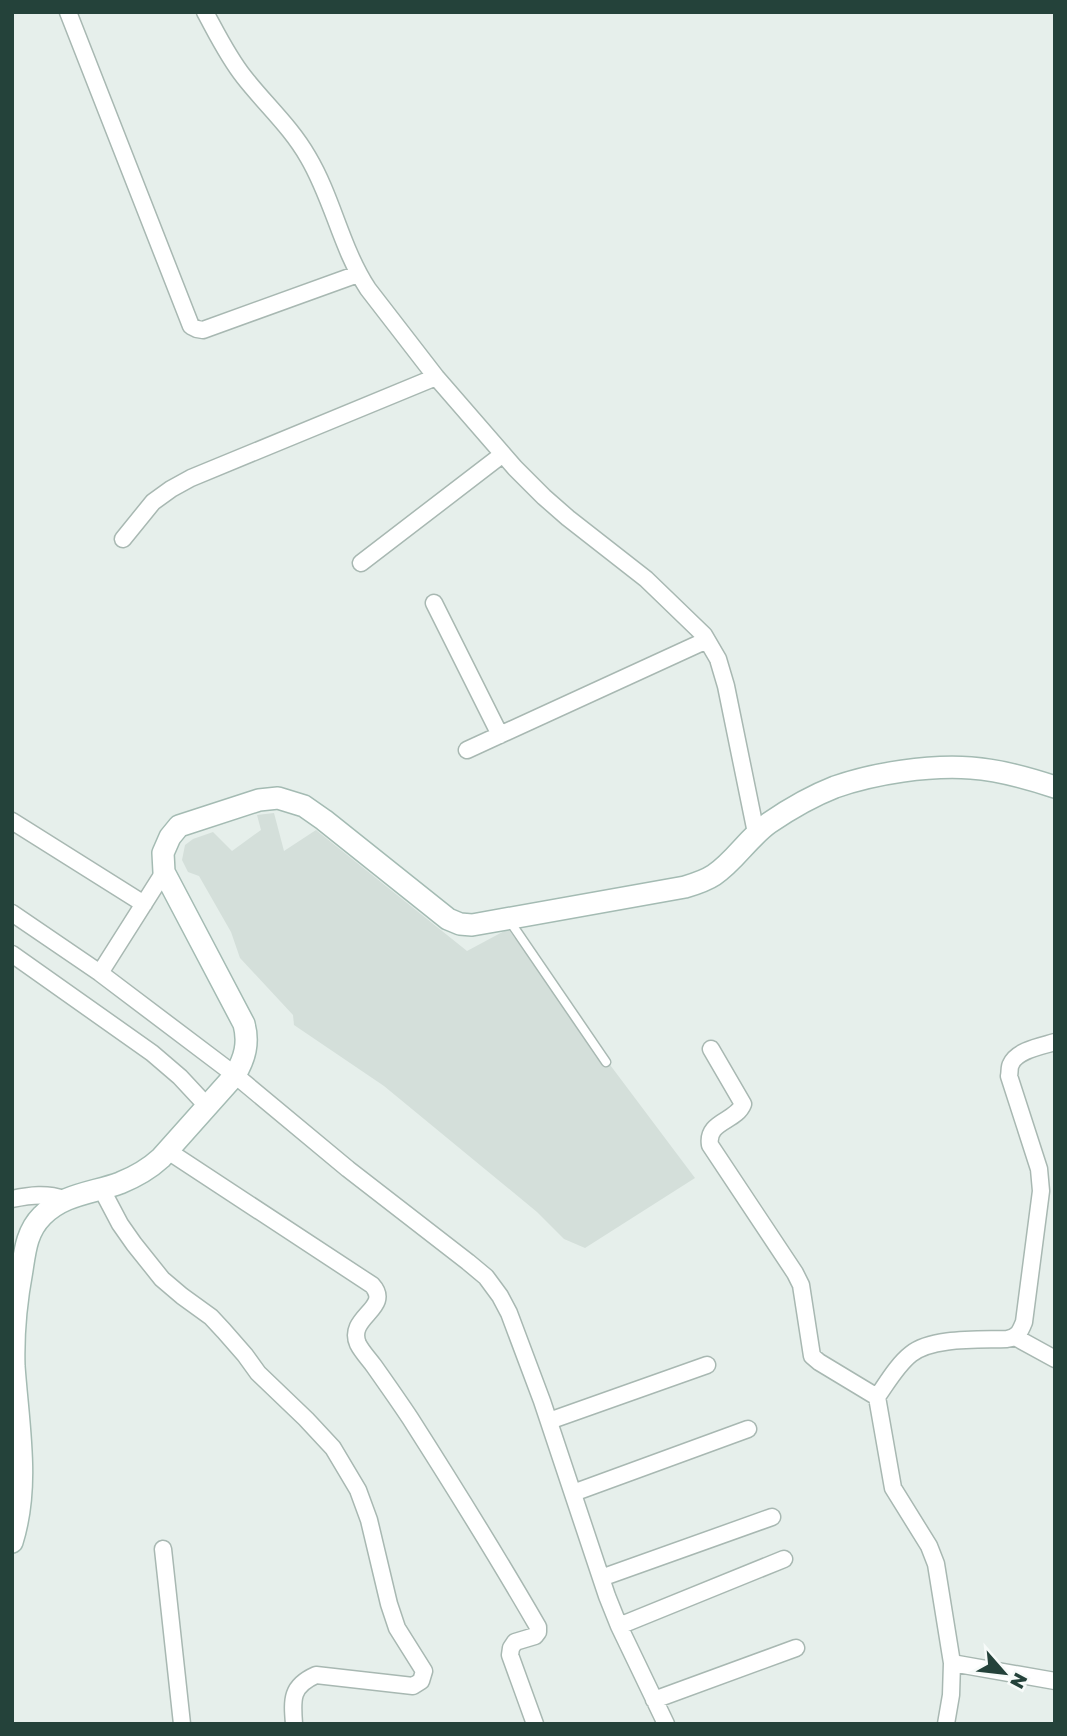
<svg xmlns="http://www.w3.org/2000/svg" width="1067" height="1736" viewBox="0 0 1067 1736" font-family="'Golos Text',sans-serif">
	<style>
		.built { fill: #d4dfda }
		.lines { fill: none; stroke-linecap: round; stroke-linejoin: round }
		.lane-casing { stroke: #a8b8b2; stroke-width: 11 }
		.street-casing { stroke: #a8b8b2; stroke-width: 19 }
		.secondary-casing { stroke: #a4bbb3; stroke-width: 24 }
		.lane { stroke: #fff; stroke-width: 8 }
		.street { stroke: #fff; stroke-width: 16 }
		.secondary { stroke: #fff; stroke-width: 21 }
	</style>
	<rect width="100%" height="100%" fill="#e6efeb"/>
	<path class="built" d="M274,813L284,851L316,830L467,951L508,929L695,1178L585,1248L564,1239L537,1212L384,1086L294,1025L293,1015L240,958L231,932L199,876L188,872L182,860L185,845L193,839L213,832L232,851L261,830L257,815Z"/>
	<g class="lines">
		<g class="lane-casing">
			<path id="lane" d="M509,920L606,1062"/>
		</g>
		<g class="street-casing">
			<path id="street" d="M68,12L191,326L197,329L203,330L358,274
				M205,12C217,34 228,57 244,77C265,104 291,127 308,157C333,199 341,248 368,289L436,377L515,468L544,497L568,518L646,579L704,635L718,659L726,686L756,833
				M123,539L153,502L171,489L191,478L436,377
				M361,563L503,454
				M434,603L500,735
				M467,750L707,640
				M12,821L144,904
				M12,913L100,973L235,1075L348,1169L468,1262L486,1277L500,1296L509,1313L542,1401L607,1596L619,1626L666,1724
				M12,954L152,1053L180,1077L207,1106
				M100,973L164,872
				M711,1049L743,1104C736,1122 706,1121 710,1145L795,1273L801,1285L812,1356L819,1362L877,1397
				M168,1151L372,1285C393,1308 346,1317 358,1344C362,1352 369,1359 374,1366C386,1383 398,1400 410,1418C454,1487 497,1556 538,1627V1632L535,1636L515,1642L511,1648L510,1655L535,1724
				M101,1188L120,1224L134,1244L162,1279L182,1296L211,1317L224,1331L245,1355L258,1373L306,1419L333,1448L358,1490L369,1520L389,1604L397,1628L424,1671L421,1681L413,1686L316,1675C291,1686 292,1699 294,1724
				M12,1199C30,1195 47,1193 64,1199
				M1015,1337L1055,1359
				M549,1421L707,1365
				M573,1493L748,1429
				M163,1549L182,1724
				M601,1578L772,1517
				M619,1626L784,1559
				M952,1663L1055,1681
				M654,1700L796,1648
				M946,1724L951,1695L952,1663L936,1564L929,1546L893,1488L877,1397C887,1383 897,1365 911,1354C932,1337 979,1340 1007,1339C1018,1337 1020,1332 1024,1322L1041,1191L1039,1169L1009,1076C1010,1072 1009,1067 1011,1064C1017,1050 1042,1046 1055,1042"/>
		</g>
		<g class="secondary-casing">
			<path id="secondary" d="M12,1542C30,1485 18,1424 14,1366C13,1333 16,1302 22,1270C25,1250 27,1231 42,1216C63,1194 93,1193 120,1183C135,1177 149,1169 161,1158L235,1075C245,1058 249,1043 244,1024L164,872L163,853L170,837L179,826L259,800L278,798L304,806L324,820L448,919L460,924L472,925L685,887C695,884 705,881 714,875C735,861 748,838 769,823C788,810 812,796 835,787C875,773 929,765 971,768C1000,770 1028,778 1055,787"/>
		</g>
		<use href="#lane" class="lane"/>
		<use href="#street" class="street"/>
		<use href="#secondary" class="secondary"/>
	</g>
	<rect width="1067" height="1736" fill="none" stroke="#24423a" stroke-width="28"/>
	<g transform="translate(1004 1673) rotate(118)" stroke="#f7fbf9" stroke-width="5" paint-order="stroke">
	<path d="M0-5L12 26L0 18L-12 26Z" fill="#24423a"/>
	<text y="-10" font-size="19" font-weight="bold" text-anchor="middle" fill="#24423a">N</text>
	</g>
</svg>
